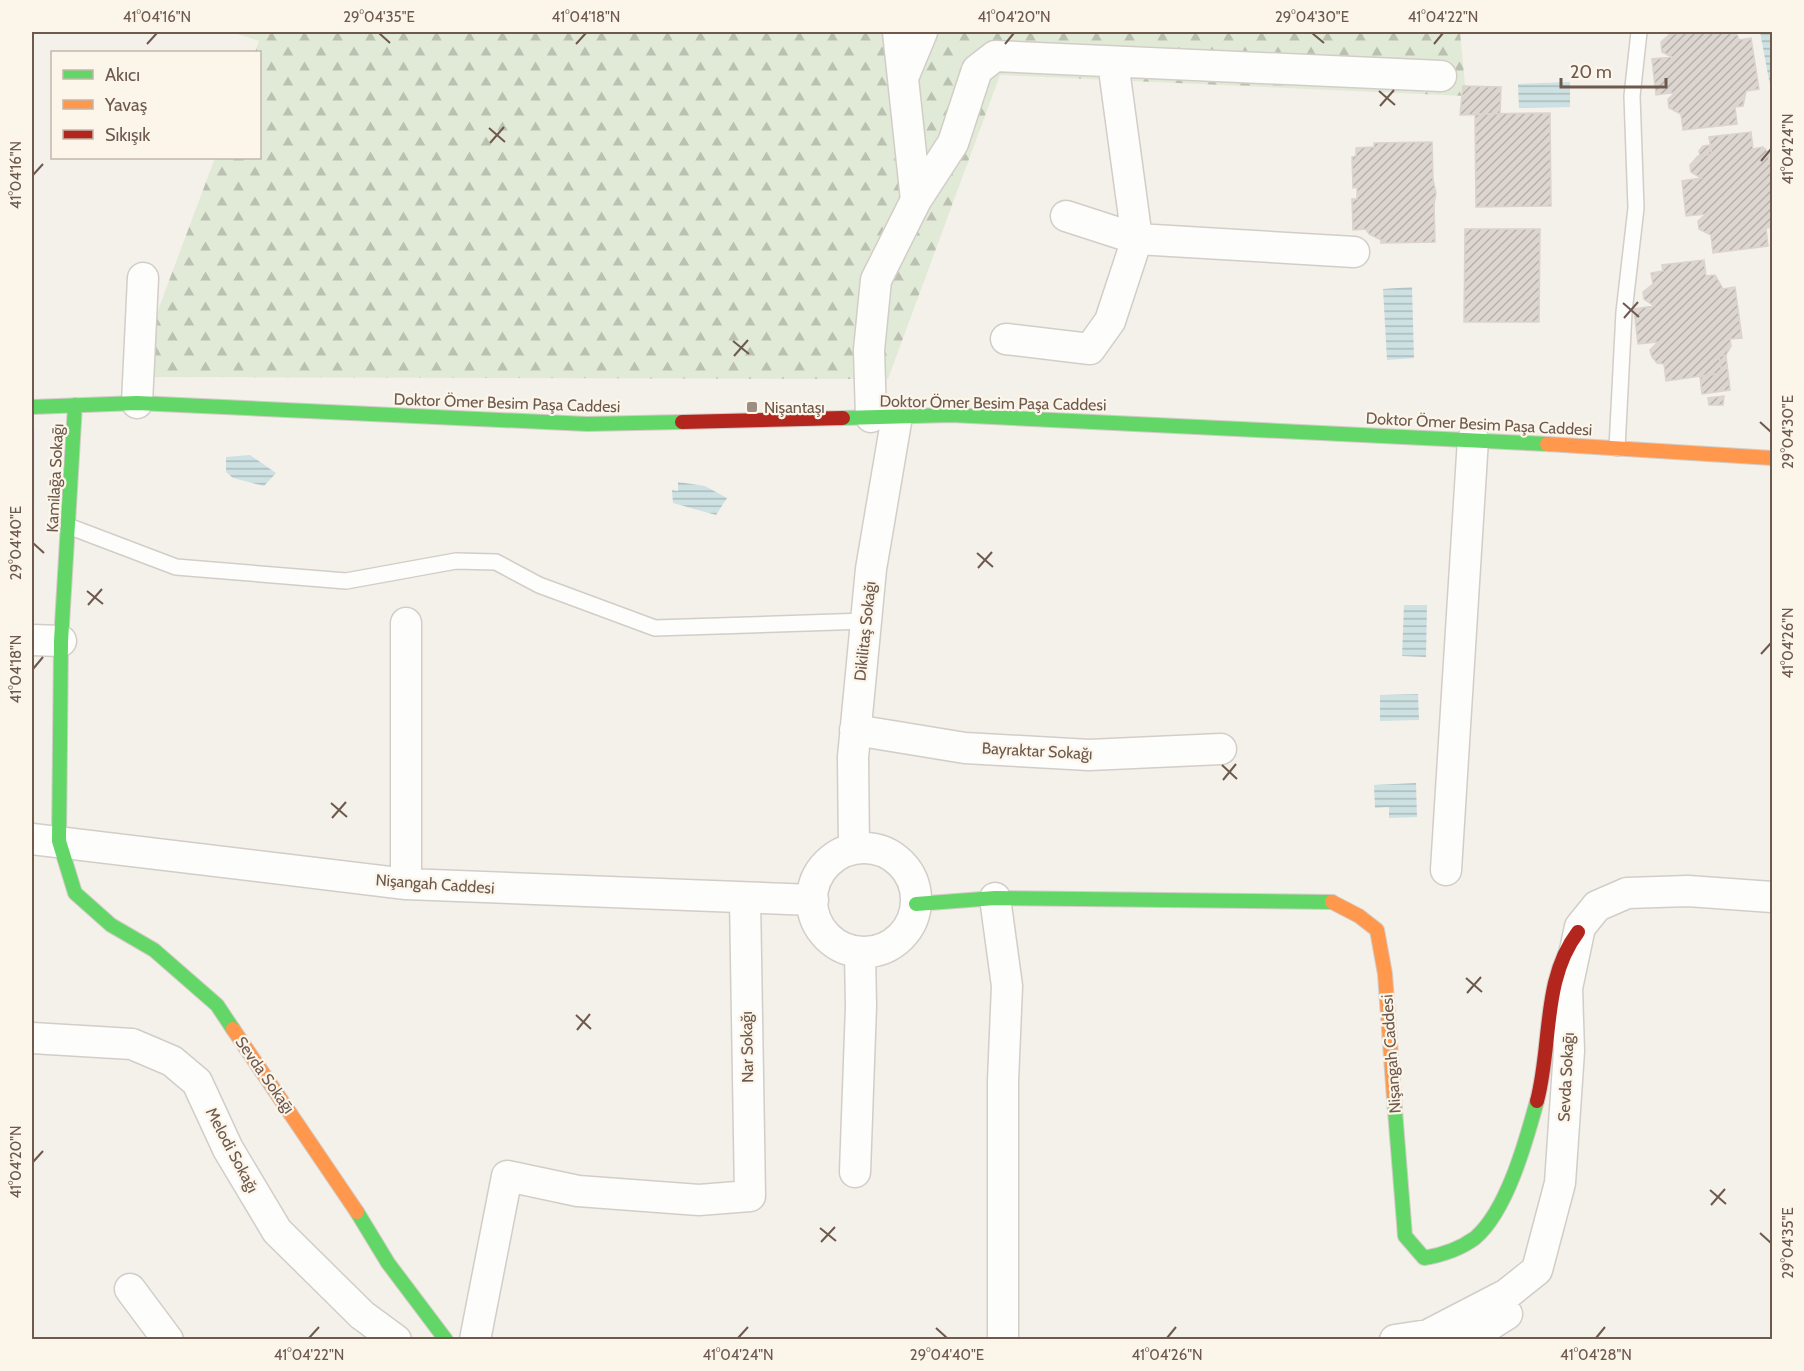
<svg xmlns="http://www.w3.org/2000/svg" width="1804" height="1371" viewBox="0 0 1804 1371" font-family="Cabin,sans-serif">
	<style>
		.education { fill: #f1e8f0 }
		.forest { fill: url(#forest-firs) }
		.water { fill: url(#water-rules) }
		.building { fill: url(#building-hatch); stroke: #dcd3cd; stroke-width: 1.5 }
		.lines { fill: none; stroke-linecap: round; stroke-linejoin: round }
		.lane-casing { stroke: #d3cdc8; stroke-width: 18 }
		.street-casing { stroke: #d3cdc8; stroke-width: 33 }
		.fast-casing { stroke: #d3ccc6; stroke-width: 16 }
		.slow-casing { stroke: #d3ccc6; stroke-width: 16 }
		.jam-casing { stroke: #d3ccc6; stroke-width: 16 }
		.lane { stroke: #fdfdfc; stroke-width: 15 }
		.street { stroke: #fdfdfc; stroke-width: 30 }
		.fast { stroke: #63d668; stroke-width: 14 }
		.slow { stroke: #ff974d; stroke-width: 14 }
		.jam { stroke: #b3261e; stroke-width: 14 }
		.ticks { fill: none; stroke: #6e594d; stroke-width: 2 }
		.poi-dot { fill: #9d8e84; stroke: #fcf5ea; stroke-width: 2 }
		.labels { text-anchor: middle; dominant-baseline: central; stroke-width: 4.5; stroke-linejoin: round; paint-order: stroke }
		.street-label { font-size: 16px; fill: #6e594d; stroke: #fcf5ea }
		.poi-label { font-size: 16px; fill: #6e594d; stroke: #fcf5ea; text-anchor: start }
		.neatline { fill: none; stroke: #6e594d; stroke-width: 2 }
		.ticks-label { font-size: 15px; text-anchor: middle; fill: #6e594d }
	</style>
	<defs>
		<pattern id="forest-firs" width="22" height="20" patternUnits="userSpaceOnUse" patternTransform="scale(1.5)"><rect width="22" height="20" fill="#e1ead6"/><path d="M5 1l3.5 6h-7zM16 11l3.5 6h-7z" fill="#bbc1b0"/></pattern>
		<pattern id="water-rules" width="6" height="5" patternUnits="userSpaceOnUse" patternTransform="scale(1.5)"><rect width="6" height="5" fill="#cde1e3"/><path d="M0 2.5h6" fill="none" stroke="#abb9ba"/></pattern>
		<pattern id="building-hatch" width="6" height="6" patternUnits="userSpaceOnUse" patternTransform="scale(1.5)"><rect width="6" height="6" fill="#ddd6d0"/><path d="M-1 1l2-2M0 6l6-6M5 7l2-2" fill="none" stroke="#b7b1ab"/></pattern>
	</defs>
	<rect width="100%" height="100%" fill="#f4f0ea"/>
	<path class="education" d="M32,429H35L34,611H32Z"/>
	<path class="forest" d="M233,32H1460L1466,96L1000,75L888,379L133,377L215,158H260V52H255L259,41Z"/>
	<path class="water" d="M1760,32H1772V85H1770Z
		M1570,82V107L1519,108L1518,84Z
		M1412,287L1414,358L1387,360L1383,289Z
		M250,455L276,473L264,486L233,478L226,472V457Z
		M678,482L705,486L727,498L716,515L673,503L672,490L678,491Z
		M1404,605H1427L1426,657L1402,656Z
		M1418,694L1419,720L1380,721V695Z
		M1416,783L1417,817L1389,818V807L1375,808L1374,785Z"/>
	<path class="building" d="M1683,32H1736L1739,40L1751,38L1759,89L1746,91L1743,106L1735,107L1737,124L1683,130L1681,114L1669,108L1668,99L1676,92L1656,95L1652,59L1672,57L1662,52L1661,42L1669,35Z
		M1463,86L1501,87L1500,114L1460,115Z
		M1550,113L1551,206L1476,207L1475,114Z
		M1751,132L1753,149L1763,147L1769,153V161L1772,160V227L1766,228L1768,246L1713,253L1711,235L1699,229L1698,221L1706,214L1686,216L1682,181L1701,178L1691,172L1690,165L1698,156L1712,154L1709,137Z
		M1432,142L1433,180L1436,193L1434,204L1435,242L1381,243V240L1369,234L1366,229L1353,230L1352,199H1357V187L1353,188L1352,157L1356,156V148L1374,147V143Z
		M1710,145L1712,154L1700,156L1699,151L1703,146Z
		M1465,229H1540L1539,322H1464Z
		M1704,260L1706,276L1715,275L1723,289L1735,287L1742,338L1730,339L1731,346L1726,355L1719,356L1722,373L1666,381L1664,364L1657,363L1652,357L1650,350L1658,342L1638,344L1634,309L1654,306L1644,299L1643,292L1653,284L1651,273L1663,271L1662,265Z
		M1726,355L1730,390L1702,394L1700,377L1722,373L1719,356Z
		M1724,396L1723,405H1709L1708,398Z"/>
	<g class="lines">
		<g class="lane-casing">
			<path id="lane" d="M1617,448L1624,312L1636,208L1632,96L1639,32
				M68,526L176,567L346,581L456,561L496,562L539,585L655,628L866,621"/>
		</g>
		<g class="street-casing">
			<path id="street" d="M905,73L922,32
				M916,200L953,143L977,70L995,56L1441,76
				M1066,216L1137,239L1354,252
				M1006,339L1090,349L1110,321L1137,239L1113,62
				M137,403L143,278
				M871,417L869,350L876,280L916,200L898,32
				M32,640L61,641
				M855,730L965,748L1089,755L1221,749
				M32,839L406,884L813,900
				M812 900a52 52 0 1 1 104 0a52 52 0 1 1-104 0Z
				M854,848L853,757L871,569L897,416
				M1446,870L1473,439
				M406,884V623
				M995,898L1007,986L1003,1081V1340
				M32,1038L132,1044L172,1061L197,1082L228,1149L277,1231L362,1315L396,1340
				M855,1172L861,1006L860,953
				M130,1289L168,1340
				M475,1340L507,1176L578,1191L699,1200L750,1196L745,898
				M1395,1340L1428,1335L1507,1294L1537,1270L1560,1183L1569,1051L1567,988L1580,927L1597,906L1627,893L1688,891L1772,897
				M1466,1340L1507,1314"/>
		</g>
		<g class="fast-casing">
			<path id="fast" d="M75,405L61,641L59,841L75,893L111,925L154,950L217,1005L233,1029
				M32,407L137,403L587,424L682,422
				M843,418L951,415L1547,444
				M916,904L995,898L1332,902
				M1394,1098L1405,1236L1424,1258C1442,1255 1460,1249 1475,1238C1507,1211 1526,1141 1537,1101
				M357,1212L388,1263L446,1340"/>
		</g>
		<g class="slow-casing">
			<path id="slow" d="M1547,444L1772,458
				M1332,902L1359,916L1377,930L1385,974L1394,1098
				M233,1029L357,1212"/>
		</g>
		<g class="jam-casing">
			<path id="jam" d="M682,422L843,418
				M1537,1101C1552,1045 1542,979 1578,932"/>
		</g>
		<use href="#lane" class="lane"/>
		<use href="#street" class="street"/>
		<use href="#fast" class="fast"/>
		<use href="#slow" class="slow"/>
		<use href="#jam" class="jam"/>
	</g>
	<path class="ticks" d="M379,33L390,43M1312,33L1324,43M147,44L157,33M576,44L586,33M1005,44L1014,33M1434,44L1443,33M1379,91L1395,105M1380,106L1394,90M489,128L505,142M490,143L504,127M1761,161L1771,149M33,175L43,164M1623,303L1639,317M1624,318L1638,302M733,341L749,354M734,356L748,340M1760,422L1771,432M33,543L44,553M977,553L993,567M978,568L992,552M87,591L103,604M88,605L102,589M1761,654L1771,643M33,669L43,657M1222,765L1237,779M1223,780L1236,764M331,803L347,817M332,818L346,802M1466,978L1482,992M1467,993L1481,977M576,1015L591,1029M577,1030L590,1014M33,1162L43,1151M1710,1190L1726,1204M1711,1205L1725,1189M820,1228L836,1241M1760,1233L1771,1243M821,1242L835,1227M936,1328L947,1338M309,1338L319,1327M738,1338L748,1327M1167,1338L1176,1327M1596,1338L1605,1327"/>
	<rect class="poi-dot" x="746" y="401" width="12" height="12" rx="3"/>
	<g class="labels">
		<g class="street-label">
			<text transform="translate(507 403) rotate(2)">Doktor Ömer Besim Paşa Caddesi</text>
			<text transform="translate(993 403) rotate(1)">Doktor Ömer Besim Paşa Caddesi</text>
			<text transform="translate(1479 424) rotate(3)">Doktor Ömer Besim Paşa Caddesi</text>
			<text transform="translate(55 478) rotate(-87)">Kamilaḡa Sokaḡı</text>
			<text transform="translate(865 631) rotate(-84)">Dikilitaş Sokağı</text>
			<text transform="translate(1037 751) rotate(3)">Bayraktar Sokağı</text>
			<text transform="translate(435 884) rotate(4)">Nişangah Caddesi</text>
			<text transform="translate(747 1047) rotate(-91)">Nar Sokağı</text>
			<text transform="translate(1391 1054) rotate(-94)">Nişangah Caddesi</text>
			<text transform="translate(265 1075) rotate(55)">Sevda Sokaḡı</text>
			<text transform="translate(1566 1077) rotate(-87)">Sevda Sokaḡı</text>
			<text transform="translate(232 1150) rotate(62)">Melodi Sokağı</text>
		</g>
		<g class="poi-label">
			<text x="764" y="407">Nişantaşı</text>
		</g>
	</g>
	<rect width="1804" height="1371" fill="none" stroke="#fcf5ea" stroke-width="66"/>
	<rect x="51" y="51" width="210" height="108" fill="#fcf5ea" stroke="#c3b7ab" stroke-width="1.5"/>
	<rect x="63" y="70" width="30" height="9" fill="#63d668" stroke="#c3b7ab" stroke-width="1.5"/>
	<text x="105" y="81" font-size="18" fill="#6e594d">Akıcı</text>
	<rect x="63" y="100" width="30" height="9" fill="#ff974d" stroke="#c3b7ab" stroke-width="1.5"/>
	<text x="105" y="111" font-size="18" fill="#6e594d">Yavaş</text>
	<rect x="63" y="130" width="30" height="9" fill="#b3261e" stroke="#c3b7ab" stroke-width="1.5"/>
	<text x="105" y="141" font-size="18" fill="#6e594d">Sıkışık</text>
	<path d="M1561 78v9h105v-9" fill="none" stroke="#6e594d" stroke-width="3"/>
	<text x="1570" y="78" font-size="18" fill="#6e594d" stroke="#fcf5ea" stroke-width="4.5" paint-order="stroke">20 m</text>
	<rect x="33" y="33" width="1738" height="1305" class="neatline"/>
	<g class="ticks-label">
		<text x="157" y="22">41°04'16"N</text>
		<text x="379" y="22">29°04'35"E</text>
		<text x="586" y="22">41°04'18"N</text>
		<text x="1014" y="22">41°04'20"N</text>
		<text x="1312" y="22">29°04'30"E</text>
		<text x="1443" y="22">41°04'22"N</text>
		<text transform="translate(1788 149) rotate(-90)" y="5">41°04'24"N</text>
		<text transform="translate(16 175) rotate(-90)" y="5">41°04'16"N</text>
		<text transform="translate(1788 432) rotate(-90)" y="5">29°04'30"E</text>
		<text transform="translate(16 543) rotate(-90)" y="5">29°04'40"E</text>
		<text transform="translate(1788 643) rotate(-90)" y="5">41°04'26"N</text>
		<text transform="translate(16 669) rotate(-90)" y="5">41°04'18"N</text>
		<text transform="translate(16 1162) rotate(-90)" y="5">41°04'20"N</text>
		<text transform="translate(1788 1243) rotate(-90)" y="5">29°04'35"E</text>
		<text x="309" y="1360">41°04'22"N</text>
		<text x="738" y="1360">41°04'24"N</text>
		<text x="947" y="1360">29°04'40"E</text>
		<text x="1167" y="1360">41°04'26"N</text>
		<text x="1596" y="1360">41°04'28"N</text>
	</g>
</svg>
